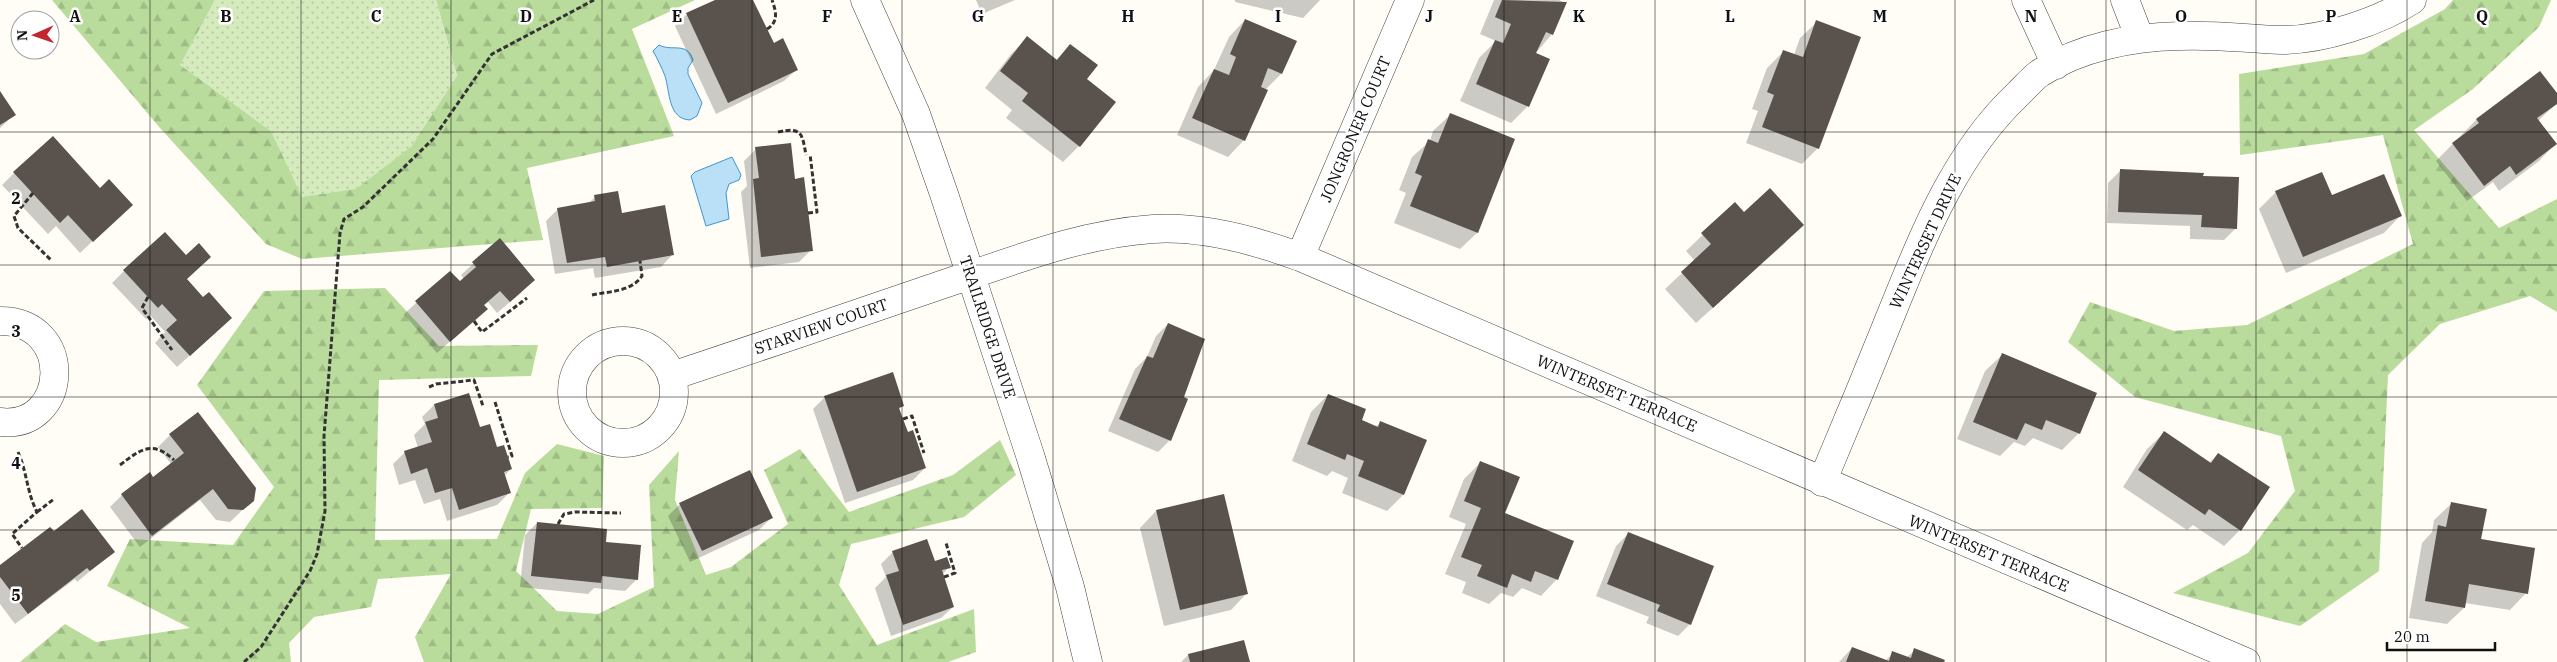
<svg xmlns="http://www.w3.org/2000/svg" width="2557" height="662" viewBox="0 0 2557 662" font-family="'IBM Plex Serif',serif">
	<style>
		.forest { fill: url(#forest-firs) }
		.park { fill: url(#park-dots) }
		.water { fill: #b9e0f7; stroke: #3f96cf }
		.shadow { fill: #0003 }
		.building { fill: #5a524d }
		.lines { fill: none; stroke-linecap: round; stroke-linejoin: round }
		.minor-casing { stroke: #444; stroke-width: 29 }
		.path { stroke: #333; stroke-width: 3; stroke-dasharray: 5 2.5; stroke-linecap: butt }
		.minor { stroke: #fff; stroke-width: 28 }
		.grid { fill: none; stroke: #111; stroke-width: 1; stroke-opacity: 0.55 }
		.labels { text-anchor: middle; dominant-baseline: central; stroke-width: 5; stroke-linejoin: round; paint-order: stroke }
		.street-label { font-size: 16px; fill: #111; stroke: #fff }
		.grid-label { font-size: 16px; text-anchor: middle; font-weight: bold; fill: #111; stroke: #fff; stroke-width: 5; stroke-linejoin: round; paint-order: stroke }
	</style>
	<defs>
		<pattern id="forest-firs" width="22" height="20" patternUnits="userSpaceOnUse" patternTransform="scale(1.25)"><rect width="22" height="20" fill="#b9dc9c"/><path d="M5 1l3.5 6h-7zM16 11l3.5 6h-7z" fill="#9ebc85"/></pattern>
		<pattern id="park-dots" width="8" height="8" patternUnits="userSpaceOnUse" patternTransform="scale(1.25)"><rect width="8" height="8" fill="#d5ebbd"/><path d="M2 2h.1M6 6h.1" fill="none" stroke="#b6c8a1" stroke-width="1.8" stroke-linecap="round"/></pattern>
	</defs>
	<rect width="100%" height="100%" fill="#fffdf5"/>
	<path class="forest" d="M52,0H215L181,65L271,131L303,197L457,76L436,0H695L632,29L674,136L527,168L543,240L302,259L266,244L160,128Z
		M2453,0H2551L2539,27L2473,89L2414,130L2499,228L2557,199V312L2530,296L2440,324L2388,375L2379,571L2300,626L2173,593L2248,553L2295,491L2281,436L2135,397L2068,342L2090,302L2174,331L2247,325L2413,244L2383,135L2240,155L2239,74L2364,54L2445,9Z
		M385,288L439,346L538,345L531,376L379,380L375,540L497,539L525,473L557,444L604,456L602,508L531,509L516,571L557,611L598,614L654,587L649,485L679,451L675,500L706,575L731,567L788,524L764,470L800,449L849,512L953,475L1000,440L1016,475L964,517L851,544L839,585L877,645L974,609L976,652L948,662H424L415,637L451,574L378,579L371,607L314,617L289,643L291,662H20L65,624L96,642L190,628L107,586L130,539L233,545L274,487L197,385L264,291Z"/>
	<path class="park" d="M215,0H436L457,76L412,146L356,189L302,197L271,131L180,65Z"/>
	<path class="water" d="M659,45C672,52 687,41 693,60L688,68V74L702,103L697,116L690,120C668,119 670,92 665,76C662,68 657,58 653,51Z
		M732,157L741,175L739,180L729,184L726,193L729,219L706,226L691,176L695,172Z"/>
	<path class="shadow" d="M718,0H752L773,44L796,70L784,81L716,114L675,26L686,15Z
		M976,0H1015L982,14Z
		M1235,0H1320L1303,18L1235,2Z
		M1494,0H1559L1565,3L1552,34L1535,54L1528,106L1511,123L1460,101L1479,58L1496,41L1480,34Z
		M1245,20L1281,74L1265,90L1244,140L1228,157L1177,135L1198,87L1214,70L1229,37Z
		M1817,22L1818,148L1802,164L1746,143L1758,111L1752,109L1767,68L1784,51L1794,55L1800,38Z
		M1027,38L1056,60L1070,46L1086,80L1079,146L1063,162L1006,118L1012,110L985,88L1011,54Z
		M2540,72L2557,95V103L2538,121L2555,144L2539,161L2499,191L2493,182L2467,201L2436,161L2476,120Z
		M0,93L14,115L0,128Z
		M1450,115L1513,140L1477,233L1460,249L1394,223L1406,193L1399,190L1412,157L1430,141L1433,131Z
		M756,149L794,180L811,250L799,262L750,268L741,192L747,186L744,161Z
		M2120,171L2202,177L2236,228L2224,240L2190,239V226L2107,223L2108,183Z
		M14,173L100,189L119,216L80,253L56,226L48,234L2,185Z
		M2276,192L2331,197L2400,216L2384,233L2286,273L2259,209Z
		M595,197L621,214L672,255L661,267L595,278L593,268L555,274L546,221L558,209L589,203Z
		M1735,204L1743,214L1786,242L1696,323L1665,289L1695,261L1686,251Z
		M499,240L522,292L497,313L488,302L483,306L486,309L437,353L404,314L450,272L460,283L464,279L461,275Z
		M124,271L186,279L218,330L177,367L155,343L165,332L150,315L146,319L112,283Z
		M1168,324L1183,398L1170,440L1158,452L1108,431L1135,369L1147,357L1156,336Z
		M2002,355L2079,433L2062,450L2033,438L2025,446L2014,442L2000,456L1957,439L1985,371Z
		M468,394L480,428L511,469L504,476L509,493L497,505L447,521L440,499L424,504L415,480L399,485L393,464L405,452L418,448L414,435L425,424L422,417L434,405Z
		M1328,395L1360,421L1376,427L1380,423L1425,441L1403,495L1387,511L1342,493L1348,478L1332,471L1327,476L1292,461L1311,412Z
		M825,397L903,405L899,409L907,434L925,468L913,480L845,503L813,409Z
		M2164,433L2209,463L2218,454L2240,530L2224,546L2193,525L2187,530L2123,487L2147,449Z
		M170,435L253,500L230,522L216,520L200,500L140,547L110,507L122,495L152,479L171,464L158,447Z
		M1481,462L1503,514L1557,579L1541,596L1522,588L1513,597L1501,593L1489,604L1462,593L1466,582L1445,574L1466,524L1449,517L1464,479Z
		M680,504L771,518L759,530L690,562L668,516Z
		M2451,504L2526,593L2510,610L2465,603L2464,608L2447,624L2409,618L2422,543L2432,532L2434,520Z
		M1156,511L1247,593L1231,610L1164,626L1140,528Z
		M537,523L605,543L637,579L625,591L594,588L588,594L520,587L525,535Z
		M53,533L113,552L77,582L75,579L15,624L0,604V567Z
		M1628,534L1690,624L1678,636L1646,623L1649,617L1596,596L1616,546Z
		M893,552L949,567L942,575L953,607L941,618L891,636L875,588L886,577L881,564Z
		M1852,648L1885,661L1893,653L1906,658L1915,650L1943,662H1839Z
		M1188,655L1248,662H1181Z"/>
	<path class="building" d="M715,0H753L774,43L783,38L798,70L728,103L686,13Z
		M1502,0L1567,2L1553,35L1546,32L1536,53L1550,59L1529,107L1476,84L1495,40L1503,43L1511,24L1495,17Z
		M1245,19L1297,41L1282,74L1268,68L1261,87L1268,90L1245,141L1192,118L1214,69L1229,75L1236,57L1230,54Z
		M1816,20L1861,37L1819,149L1762,127L1774,95L1767,92L1783,50L1803,57Z
		M1027,36L1057,60L1070,44L1098,65L1087,79L1116,102L1080,147L1022,101L1028,93L1000,71Z
		M2540,71L2557,93V104L2537,118L2557,144L2516,175L2510,166L2484,186L2452,143L2479,123L2476,119Z
		M0,91L16,115L0,125Z
		M1450,113L1515,139L1478,233L1410,206L1422,176L1415,173L1428,139L1438,143Z
		M53,136L100,188L109,179L133,205L93,242L68,215L60,223L13,172Z
		M791,143L795,179L804,177L813,251L761,257L753,179L759,178L755,147Z
		M2120,169L2204,173L2203,176L2239,177L2237,229L2201,227L2202,215L2118,212Z
		M2322,172L2332,195L2384,174L2402,216L2303,257L2275,191Z
		M1770,188L1804,225L1713,308L1681,272L1711,244L1701,233L1735,202L1744,212Z
		M618,191L622,213L665,205L674,255L607,267L605,257L567,263L557,208L595,201L594,195Z
		M165,232L186,255L199,243L211,257L187,279L203,297L209,292L232,318L190,356L166,330L177,320L162,304L158,308L123,270Z
		M500,238L535,280L510,302L500,291L484,305L488,309L450,342L415,301L450,271L460,281L476,267L472,262Z
		M1168,323L1205,339L1184,397L1188,399L1171,441L1119,419L1147,356L1153,358Z
		M2002,353L2097,393L2080,434L2046,420L2042,430L2025,423L2017,440L1973,422Z
		M893,372L904,406L899,408L903,419L908,432L913,430L926,468L857,492L824,396Z
		M469,393L480,427L490,424L497,447L504,445L512,469L504,472L511,493L459,510L452,488L435,493L427,468L411,474L404,451L432,442L425,422L438,418L434,404Z
		M1328,394L1366,409L1362,420L1378,427L1380,421L1427,440L1404,495L1358,476L1364,461L1347,454L1345,460L1307,444Z
		M198,412L256,488L254,501L243,510L228,509L213,489L152,536L121,494L150,472L153,477L184,453L169,434Z
		M2164,431L2211,463L2218,453L2270,487L2241,531L2209,509L2205,515L2138,470Z
		M1480,461L1520,477L1505,513L1574,541L1558,580L1535,571L1531,582L1512,574L1507,588L1477,576L1482,565L1461,557L1481,508L1464,501Z
		M750,470L773,518L702,551L679,503Z
		M1224,494L1248,594L1180,610L1156,510Z
		M2451,502L2487,509L2481,539L2535,548L2528,594L2469,584L2465,608L2425,601L2438,525L2446,527Z
		M82,509L115,552L90,571L87,568L28,614L0,577V565L50,527L54,531Z
		M537,522L607,529L606,542L641,545L638,580L602,576L601,583L531,576Z
		M1628,532L1714,566L1691,625L1657,611L1660,605L1607,584Z
		M927,539L935,561L947,557L951,568L942,570L954,607L903,625L886,575L899,571L892,551Z
		M1244,640L1250,662H1190L1188,654Z
		M1852,647L1889,661L1892,651L1911,658L1914,648L1945,660L1944,662H1846Z"/>
	<g class="lines">
		<g class="minor-casing">
			<path id="minor" d="M865,0L916,114L944,194L1030,455L1070,587L1088,662
				M2026,0L2056,65
				M2125,0L2140,39
				M1300,257L1410,0
				M0,321C76,321 69,430 0,422
				M572 392a51 51 0 1 1 102 0a51 51 0 1 1-102 0Z
				M672,376C762,346 851,316 941,285C1011,262 1078,234 1153,229C1203,226 1254,240 1300,257L2246,662
				M1822,482C1844,430 1865,379 1886,327C1920,244 1952,156 2018,94C2025,87 2032,79 2040,73C2080,47 2132,37 2179,36C2213,34 2248,39 2282,40C2322,40 2379,22 2412,0"/>
		</g>
		<path class="path" d="M767,29C779,22 776,11 772,0
			M778,132C802,127 802,133 806,155
			M33,193L14,216L18,228L51,260
			M808,213L817,212L810,154
			M592,295C610,291 631,292 642,276L640,261
			M148,297L142,308L172,350
			M474,321L482,332L527,298
			M429,387L436,384L474,380L483,406
			M495,402L512,456L508,457
			M903,419L912,416L924,453
			M18,452C27,472 27,493 37,512L12,534L22,548
			M120,465C141,449 152,440 174,460
			M37,512L54,499
			M558,524L564,514L575,512L621,513
			M944,577L955,573L946,543
			M244,662L261,647L310,571L317,554L325,511L324,436L340,233L344,219L363,207L433,139L492,54L594,0"/>
		<use href="#minor" class="minor"/>
	</g>
	<path class="grid" d="M150,0V662M301,0V662M451,0V662M602,0V662M752,0V662M902,0V662M1053,0V662M1203,0V662M1354,0V662M1504,0V662M1655,0V662M1805,0V662M1955,0V662M2106,0V662M2256,0V662M2407,0V662M0,132H2557M0,265H2557M0,397H2557M0,530H2557"/>
	<g class="labels">
		<g class="street-label">
			<text transform="translate(1355 129) rotate(-67)">JONGRONER COURT</text>
			<text transform="translate(1925 241) rotate(-65)">WINTERSET DRIVE</text>
			<text transform="translate(821 326) rotate(-19)">STARVIEW COURT</text>
			<text transform="translate(988 327) rotate(72)">TRAILRIDGE DRIVE</text>
			<text transform="translate(1617 393) rotate(23)">WINTERSET TERRACE</text>
			<text transform="translate(1989 553) rotate(23)">WINTERSET TERRACE</text>
		</g>
	</g>
	<g class="grid-label">
		<text x="75" y="22">A</text>
		<text x="226" y="22">B</text>
		<text x="376" y="22">C</text>
		<text x="526" y="22">D</text>
		<text x="677" y="22">E</text>
		<text x="827" y="22">F</text>
		<text x="978" y="22">G</text>
		<text x="1128" y="22">H</text>
		<text x="1278" y="22">I</text>
		<text x="1429" y="22">J</text>
		<text x="1579" y="22">K</text>
		<text x="1730" y="22">L</text>
		<text x="1880" y="22">M</text>
		<text x="2031" y="22">N</text>
		<text x="2181" y="22">O</text>
		<text x="2331" y="22">P</text>
		<text x="2482" y="22">Q</text>
		<text x="16" y="204">2</text>
		<text x="16" y="337">3</text>
		<text x="16" y="469">4</text>
		<text x="16" y="601">5</text>
	</g>
	<g transform="translate(35 35) rotate(268)"><circle r="24" fill="#ffffff" stroke="#a0a0a0"/>
	<path d="M0-4L9 19L0 12L-9 19Z" fill="#c4262e"/>
	<text y="-8" font-size="14" font-weight="bold" text-anchor="middle" fill="#111111">N</text>
	</g>
	<path d="M2387 642v8h108v-8" fill="none" stroke="#111111" stroke-width="2.5"/>
	<text x="2394" y="642" font-size="15" fill="#111111" stroke="#ffffff" stroke-width="4" paint-order="stroke">20 m</text>
</svg>
